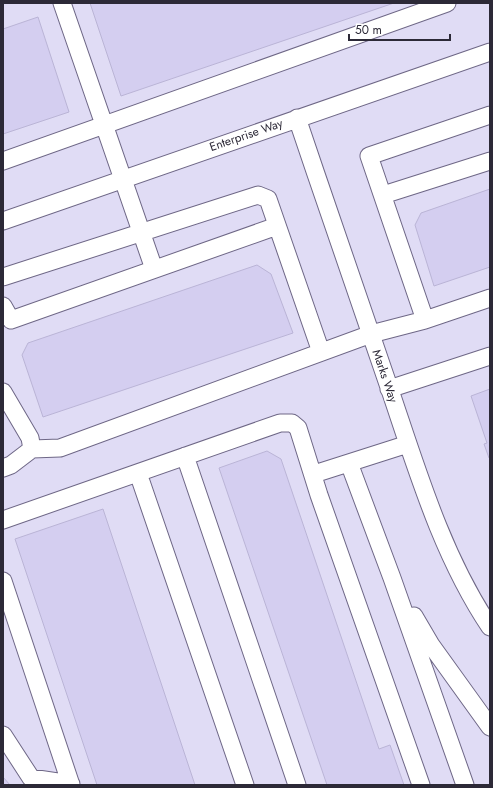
<svg xmlns="http://www.w3.org/2000/svg" width="493" height="788" viewBox="0 0 493 788" font-family="Jost,sans-serif">
	<style>
		.built { fill: #e0dcf5 }
		.building { fill: #d4cef0; stroke: #bab4d6 }
		.lines { fill: none; stroke-linecap: round; stroke-linejoin: round }
		.minor-casing { stroke: #6e6786; stroke-width: 19 }
		.minor { stroke: #fff; stroke-width: 17 }
		.labels { text-anchor: middle; dominant-baseline: central; stroke-width: 3.5; stroke-linejoin: round; paint-order: stroke }
		.street-label { font-size: 12px; fill: #2c2937; stroke: #fff }
	</style>
	<rect width="100%" height="100%" fill="#eeeaff"/>
	<path class="built" d="M3,3H490V785H3Z"/>
	<path class="building" d="M90,3H394L121,96Z
		M38,17L69,112L3,134V29Z
		M490,189V267L434,286L415,225L421,213Z
		M257,265L271,274L293,333L43,417L22,355L28,343Z
		M490,389V458H489L484,444L487,443L471,396Z
		M267,451L281,459L379,749L390,745L404,785H327L219,468Z
		M103,509L195,785H97L15,539Z
		M3,777L10,785H3Z"/>
	<g class="lines">
		<g class="minor-casing">
			<path id="minor" d="M62,3L154,269
				M297,118C328,210 360,302 391,393C418,473 443,557 490,627
				M3,161L447,3
				M383,195L490,161
				M3,221L490,52
				M3,277L258,195L268,199L321,352
				M3,306L11,320L277,226
				M425,320L369,156L490,115
				M389,389L490,356
				M3,392L30,438L32,449
				M185,456L297,785
				M349,463L392,578L465,785
				M3,468L11,465L32,449L60,448L371,334L425,320L490,298
				M138,473L245,785
				M314,474L408,444
				M3,520L280,423H292L298,428L319,495L421,785
				M3,581L71,785
				M414,616L431,645L490,727
				M3,735L31,778L71,784"/>
		</g>
		<use href="#minor" class="minor"/>
	</g>
	<g class="labels">
		<g class="street-label">
			<text transform="translate(246 135) rotate(-19)">Enterprise Way</text>
			<text transform="translate(385 376) rotate(71)">Marks Way</text>
		</g>
	</g>
	<rect width="493" height="788" fill="none" stroke="#2c2937" stroke-width="8"/>
	<path d="M349 34v6h101v-6" fill="none" stroke="#2c2937" stroke-width="2"/>
	<text x="355" y="34" font-size="12" fill="#2c2937" stroke="#ffffff" stroke-width="3" paint-order="stroke">50 m</text>
</svg>
